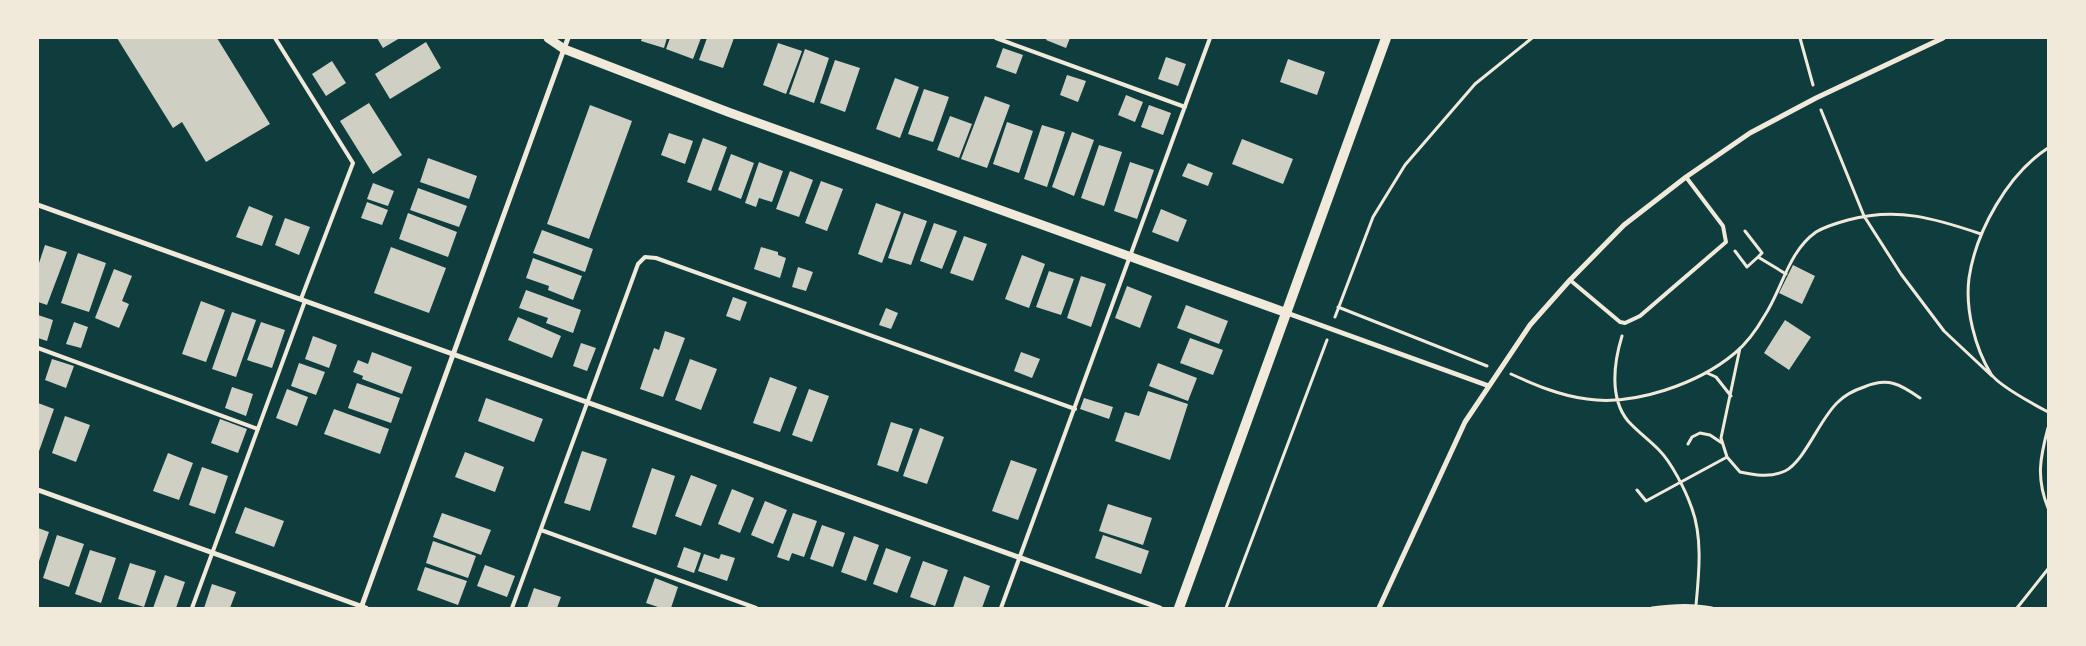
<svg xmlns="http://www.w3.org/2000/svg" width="2086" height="646" viewBox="0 0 2086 646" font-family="Spectral,serif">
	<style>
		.building { fill: #cfcfc3 }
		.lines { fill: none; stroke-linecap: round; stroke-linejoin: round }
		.path { stroke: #f1e9da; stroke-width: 3 }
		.service { stroke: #f1e9da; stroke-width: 4 }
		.minor { stroke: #f1e9da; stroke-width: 5 }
		.tertiary { stroke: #f1e9da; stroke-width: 9 }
		.secondary { stroke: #f1e9da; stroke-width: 10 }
	</style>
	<rect width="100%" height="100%" fill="#0f3d3e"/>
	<path class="building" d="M117,38H217L270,124L206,162L182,122L173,128Z
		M377,38H400L383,48Z
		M642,38H667L664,48L641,41Z
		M670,38H701L693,59L666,49Z
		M707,38H734L723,68L699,60Z
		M1047,38H1070L1066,48L1046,40Z
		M426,42L441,68L390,99L375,74Z
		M778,43L802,51L786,94L763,85Z
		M1003,48L1023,55L1016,74L996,67Z
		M805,49L829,58L814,103L789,94Z
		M1166,57L1186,64L1178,86L1158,79Z
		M1288,59L1325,72L1317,95L1280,82Z
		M835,60L860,68L845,112L820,103Z
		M332,61L346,83L326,96L312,74Z
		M1067,75L1086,81L1078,102L1060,95Z
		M895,78L919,87L900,138L876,129Z
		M924,89L949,97L933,142L908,134Z
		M1126,95L1143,102L1135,122L1118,115Z
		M985,96L1010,105L987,168L961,159Z
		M369,103L402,155L373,174L340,121Z
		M590,105L632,121L589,239L547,224Z
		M1149,105L1171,113L1163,135L1141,127Z
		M950,116L972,124L959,158L937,150Z
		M1007,122L1033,131L1019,173L993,164Z
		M1042,125L1065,132L1047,187L1024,179Z
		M1072,132L1094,140L1074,196L1052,187Z
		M669,133L693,141L685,164L661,155Z
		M703,138L727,147L711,191L687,182Z
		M1242,139L1293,159L1283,184L1232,164Z
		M1099,145L1122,152L1104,206L1081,198Z
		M731,154L754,163L741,199L718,190Z
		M428,158L477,176L469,199L420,182Z
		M759,162L783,171L772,202L759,198L756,207L745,203Z
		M1130,162L1154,170L1137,219L1114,211Z
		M1188,163L1213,173L1208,186L1182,176Z
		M790,171L813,180L799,217L776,209Z
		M821,181L843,189L827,231L805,223Z
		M373,183L394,191L388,206L367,199Z
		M418,188L467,206L459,227L410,210Z
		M367,202L388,210L382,225L361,218Z
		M876,203L901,212L882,263L858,254Z
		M249,206L273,216L262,246L236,237Z
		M1161,209L1187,220L1178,242L1152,232Z
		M408,213L457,232L448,257L399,239Z
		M904,213L927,221L911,265L888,258Z
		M285,218L310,227L299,255L275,245Z
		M934,223L957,231L942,269L920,261Z
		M542,230L593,249L585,272L533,253Z
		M964,236L987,244L973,281L950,273Z
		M45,245L67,252L47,305L38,302V266Z
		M391,247L446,268L429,313L374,293Z
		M761,247L778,252V255L786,258L780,278L754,269Z
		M78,253L106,263L89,312L61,303Z
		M1022,255L1045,264L1029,308L1005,299Z
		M533,258L582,276L573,300L548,290L549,286L526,278Z
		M1793,265L1815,276L1802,304L1779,293Z
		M798,267L813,272L806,291L792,287Z
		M114,269L132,276L122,301L129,304L119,328L95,318Z
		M1049,271L1074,279L1061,315L1036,307Z
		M1081,276L1106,284L1091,327L1067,318Z
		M1127,286L1152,296L1140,328L1115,318Z
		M526,290L581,310L573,333L546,323L548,318L519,308Z
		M733,297L747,302L740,321L726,316Z
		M201,301L225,310L206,362L182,354Z
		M1186,305L1228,321L1219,344L1177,328Z
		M886,308L898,313L891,329L879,325Z
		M232,312L256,320L236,377L212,369Z
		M38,315L53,320L47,341L38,338Z
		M518,317L561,336L552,358L508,340Z
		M1785,320L1811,337L1789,370L1764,353Z
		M74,322L88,327L81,348L66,344Z
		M261,322L285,330L272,368L247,360Z
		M665,331L685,338L663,397L640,389L654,348L659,350Z
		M313,336L337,345L329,368L305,359Z
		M1190,338L1223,350L1213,375L1180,363Z
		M581,343L596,348L587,371L573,366Z
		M372,352L412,367L402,394L362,379L363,376L353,372L358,360L368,364Z
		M1021,352L1040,359L1032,378L1014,371Z
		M52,359L74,366L66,388L45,380Z
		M690,359L717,369L701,410L675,400Z
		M299,363L325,372L316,395L291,386Z
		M1158,363L1197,378L1188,401L1149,386Z
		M770,377L797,387L780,432L753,423Z
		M357,383L400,398L391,423L348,408Z
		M232,387L253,394L246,416L225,408Z
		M287,389L308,397L297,426L276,418Z
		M809,389L829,396L812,442L792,435Z
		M1148,391L1188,404L1170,460L1115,441L1125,412L1139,416Z
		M486,398L543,419L534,442L478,421Z
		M1084,398L1113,407L1109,419L1080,409Z
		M38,403L54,409L38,454Z
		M334,409L389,429L380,454L324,434Z
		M65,416L90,425L76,462L52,453Z
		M220,419L247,429L238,453L211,443Z
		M891,422L913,429L898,472L877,465Z
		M920,428L944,437L927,484L903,476Z
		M582,451L607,459L590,511L564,503Z
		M465,452L504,467L495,492L455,477Z
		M168,453L193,463L179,500L153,491Z
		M1011,460L1037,469L1018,520L992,511Z
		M202,467L228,476L215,514L189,505Z
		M652,468L675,476L656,535L632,527Z
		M691,475L717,485L701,526L675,516Z
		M732,489L754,498L740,533L718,524Z
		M765,501L787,510L773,544L751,535Z
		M1108,504L1152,518L1143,545L1099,531Z
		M245,507L284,521L274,547L235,533Z
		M442,513L491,530L481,555L433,537Z
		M793,513L817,521L804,557L792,553L789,561L777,557Z
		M822,525L845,533L833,567L810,559Z
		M38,528L49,532L38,564Z
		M57,535L84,544L69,587L43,578Z
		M1103,535L1149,551L1141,574L1095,558Z
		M854,536L879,545L866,581L841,572Z
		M433,541L476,556L468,578L426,563Z
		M684,547L701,553L694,573L677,567Z
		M886,548L911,557L897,593L873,584Z
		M90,550L116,558L101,603L75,594Z
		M704,554L719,559L721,554L735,558L727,581L698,571Z
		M923,561L948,570L935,606L910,597Z
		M130,563L156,571L144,607L118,599Z
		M485,565L515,576L507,597L477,586Z
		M425,567L467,581L458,605L417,590Z
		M165,575L185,582L176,608H153Z
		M964,576L990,586L982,608H953Z
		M655,578L678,587L671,608H661L646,603Z
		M212,584L236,592L230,608H204Z
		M534,588L561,597L557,608H527Z"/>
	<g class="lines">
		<path class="path" d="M1800,38L1813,85
			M1821,110L1864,216L1901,274L1944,331L1992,376
			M2048,148C2008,174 1976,231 1969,278C1965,309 1975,348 1991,374C1999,386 2035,405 2048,412
			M1745,231L1762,253L1758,257
			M1735,251L1747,267L1758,257L1786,274
			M1338,307L1487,366
			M1335,317L1373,217L1405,165L1475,84L1532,38
			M1622,336C1614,362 1609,398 1628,421C1637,431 1649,440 1659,450C1671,462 1685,489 1691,506C1703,536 1699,574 1696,605
			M1740,348L1721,438L1727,457L1740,472C1754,475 1770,478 1785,471C1805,461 1820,418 1838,402C1845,395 1855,390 1864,387C1888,377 1900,384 1920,398
			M1707,373L1716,377L1731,396
			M1511,374C1535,385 1561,396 1587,399C1634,406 1698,384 1735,353C1747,343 1757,329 1765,315C1783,287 1788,252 1816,232C1826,226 1837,223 1848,220C1897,207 1934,218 1981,234
			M2048,428C2040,458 2036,478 2048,508
			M1688,444L1692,437L1700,433L1710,435L1722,443
			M1637,490L1646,501L1727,457
			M1226,608L1327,340
			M1652,608C1673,605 1692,604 1712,608
			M2017,608L2048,569"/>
		<path class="service" d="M275,38L353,163L301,299
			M996,38L1185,107
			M1570,280L1620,322L1625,323L1640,316L1726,242L1723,226L1686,177
			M38,348L258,429
			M541,530L756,608
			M192,608L305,301
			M512,608L638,264L645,257L656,258L1075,409
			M1001,608L1210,38"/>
		<path class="minor" d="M38,205L1160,608
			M1287,313L1489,386
			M38,490L366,608
			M361,608L568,38
			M1379,608L1465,422L1530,325L1570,280L1624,225L1686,177L1750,133L1816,98L1943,38"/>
		<path class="tertiary" d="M548,38L564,49L728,112L1287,313"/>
		<path class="secondary" d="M1179,608L1386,38"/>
	</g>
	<rect width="2086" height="646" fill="none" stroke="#f1e9da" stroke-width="78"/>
</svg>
